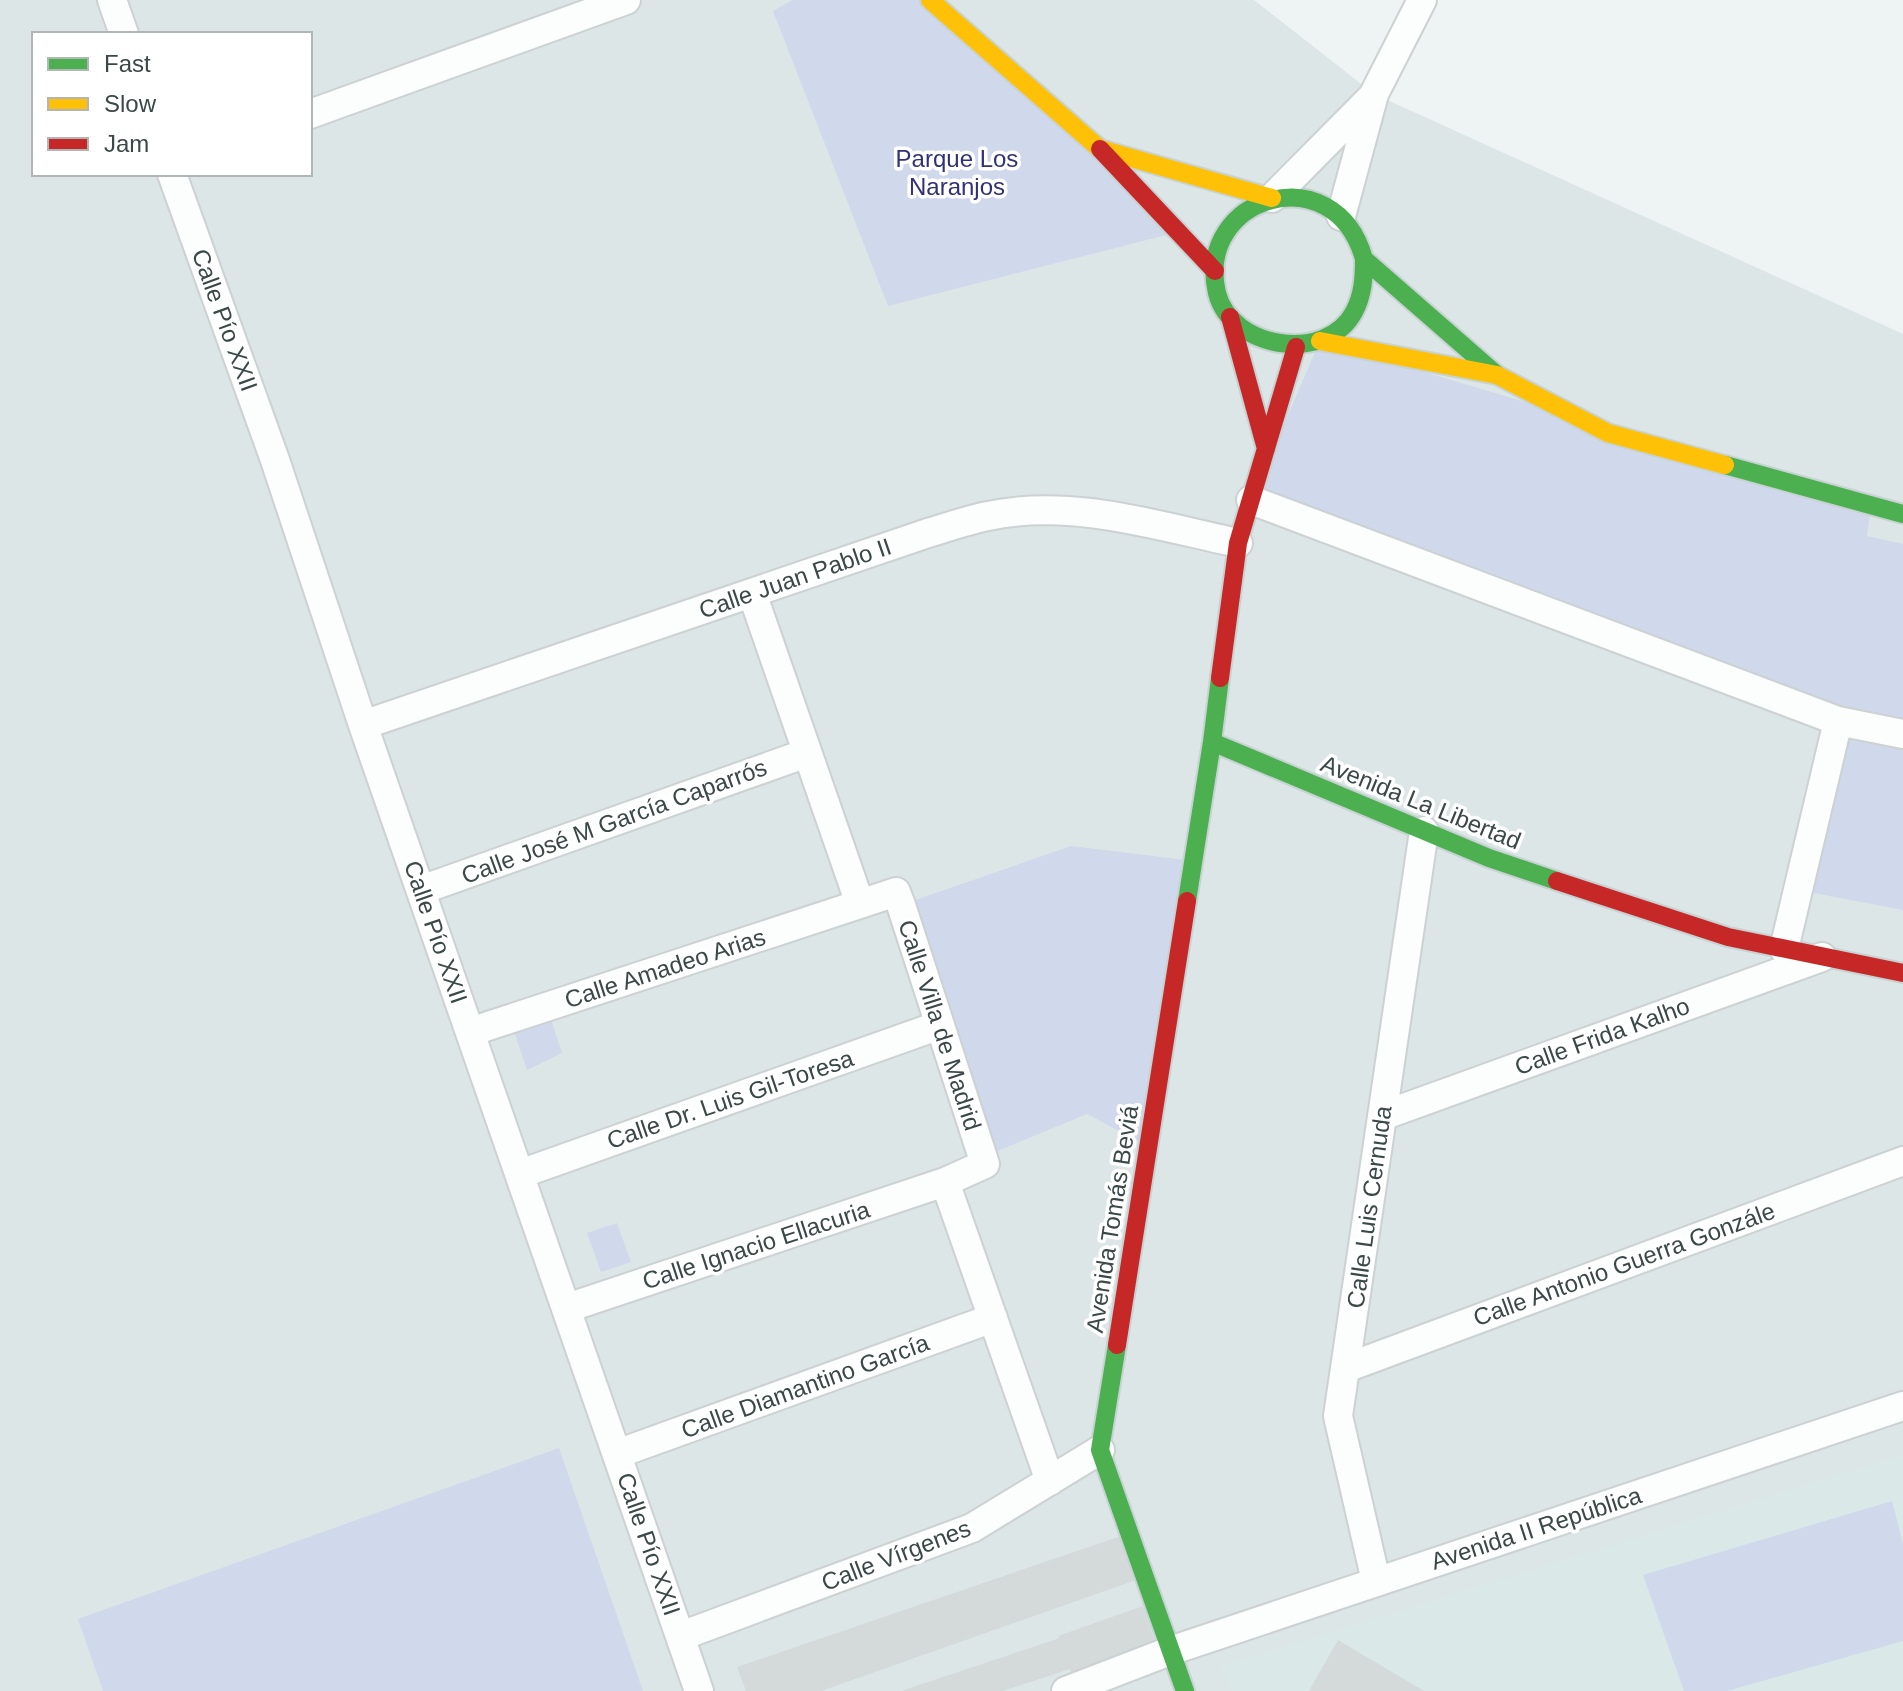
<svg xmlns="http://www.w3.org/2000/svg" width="1903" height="1691" viewBox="0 0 1903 1691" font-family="Helvetica,sans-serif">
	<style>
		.residential { fill: #dce6e6; fill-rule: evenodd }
		.education { fill: #dae8e8 }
		.green { fill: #d0d8eb }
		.building { fill: #d3dad9 }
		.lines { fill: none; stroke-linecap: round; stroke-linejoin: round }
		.street-casing { stroke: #ccd1d1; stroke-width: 32 }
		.fast-casing { stroke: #c7d2d3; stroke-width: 22 }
		.slow-casing { stroke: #c7d2d3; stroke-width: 22 }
		.jam-casing { stroke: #c7d2d3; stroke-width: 22 }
		.street { stroke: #fcfdfd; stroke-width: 28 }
		.fast { stroke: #4caf50; stroke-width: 18 }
		.slow { stroke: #ffc107; stroke-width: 18 }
		.jam { stroke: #c62828; stroke-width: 18 }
		.labels { text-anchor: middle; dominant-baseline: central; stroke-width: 7; stroke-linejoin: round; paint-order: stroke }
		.park-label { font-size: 24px; fill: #303277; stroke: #fff }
		.street-label { font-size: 24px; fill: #3a4948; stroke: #fff }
	</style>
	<rect width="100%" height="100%" fill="#eef3f3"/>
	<path class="residential" d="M0,0H1254L1374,94L1903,334V1691H0ZM34,34H310V174H34Z"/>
	<path class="education" d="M1903,1455V1691H1234L1220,1667Z"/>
	<path class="green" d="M792,0H930L1178,232L888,306L773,11Z
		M1320,341L1871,505L1867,536L1903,544V910L1798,890L1838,721L1251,500Z
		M1071,846L1186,860L1148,1146L1087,1114L985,1156L901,905Z
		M548,1011L562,1053L527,1070L510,1019Z
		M617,1223L631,1262L601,1272L587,1233Z
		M559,1448L643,1691H103L78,1619Z
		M1892,1501L1903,1544V1641L1727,1691H1684L1643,1575Z"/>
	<path class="building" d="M1121,1536L1136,1580L821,1691H746L737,1667Z
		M1143,1606L1158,1650L1074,1681L1070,1669L1003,1691H901L1060,1638L1058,1636Z
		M1338,1640L1424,1691H1309Z"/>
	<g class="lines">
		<g class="street-casing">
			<path id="street" d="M112,0L124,34
				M310,114L626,0
				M172,174L275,460L363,725L699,1691
				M1272,198L1374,95
				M1341,216L1374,94L1422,0
				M1251,500L1838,721L1903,734
				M752,593L860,904L896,892L901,905L985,1164L945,1182L1050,1481
				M363,725L928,533C948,527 968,520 988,516C1071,498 1158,526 1238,543
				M421,890L807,753
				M1784,949L1838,721
				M470,1032L860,904
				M1382,1116L1822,957
				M520,1174L940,1025
				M567,1308L945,1182
				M1346,1368L1903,1161
				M617,1454L993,1318
				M1376,1581L1338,1416L1424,831
				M681,1636L972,1528L1100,1450
				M1066,1691L1170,1651L1903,1406"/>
		</g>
		<g class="fast-casing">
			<path id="fast" d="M1364,259C1364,278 1363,295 1354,312C1326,364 1231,349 1217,293C1194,196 1335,154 1364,259L1497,375
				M1725,465L1903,514
				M1220,678L1212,742L1489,858L1557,881
				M1187,901L1212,742
				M1117,1345L1100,1450L1185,1691"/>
		</g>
		<g class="slow-casing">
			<path id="slow" d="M930,0L1100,149L1272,198
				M1320,341L1497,375L1608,433L1725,465"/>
		</g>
		<g class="jam-casing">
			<path id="jam" d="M1100,149L1215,271
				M1230,317L1266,449
				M1220,678L1238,543L1296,347
				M1557,881L1728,937L1903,973
				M1117,1345L1187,901"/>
		</g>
		<use href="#street" class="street"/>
		<use href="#fast" class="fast"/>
		<use href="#slow" class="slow"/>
		<use href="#jam" class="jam"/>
	</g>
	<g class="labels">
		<g class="park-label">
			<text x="957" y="158">Parque Los<tspan x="957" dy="28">Naranjos</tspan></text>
		</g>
		<g class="street-label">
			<text transform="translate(225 320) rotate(70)">Calle Pío XXII</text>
			<text transform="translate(795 578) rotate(-19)">Calle Juan Pablo II</text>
			<text transform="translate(1421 802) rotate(22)">Avenida La Libertad</text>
			<text transform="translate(614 821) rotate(-20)">Calle José M García Caparrós</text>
			<text transform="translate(436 932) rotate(71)">Calle Pío XXII</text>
			<text transform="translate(665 968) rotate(-18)">Calle Amadeo Arias</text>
			<text transform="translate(940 1025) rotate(72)">Calle Villa de Madrid</text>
			<text transform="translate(1602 1036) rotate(-20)">Calle Frida Kalho</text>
			<text transform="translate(730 1099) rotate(-19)">Calle Dr. Luis Gil-Toresa</text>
			<text transform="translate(1369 1207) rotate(-82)">Calle Luis Cernuda</text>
			<text transform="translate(1112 1219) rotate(-81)">Avenida Tomás Beviá</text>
			<text transform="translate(756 1245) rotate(-18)">Calle Ignacio Ellacuria</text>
			<text transform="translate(1624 1264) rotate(-20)">Calle Antonio Guerra Gonzále</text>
			<text transform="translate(805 1386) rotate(-20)">Calle Diamantino García</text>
			<text transform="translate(1536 1528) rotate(-18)">Avenida II República</text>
			<text transform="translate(649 1544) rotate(71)">Calle Pío XXII</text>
			<text transform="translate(896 1555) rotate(-21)">Calle Vírgenes</text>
		</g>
	</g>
	<rect x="32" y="32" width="280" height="144" fill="#ffffff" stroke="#b0b6b6" stroke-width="2"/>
	<rect x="48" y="58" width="40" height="12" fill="#4caf50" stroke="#b0b6b6" stroke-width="2"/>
	<text x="104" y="72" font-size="24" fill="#3a4948">Fast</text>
	<rect x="48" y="98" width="40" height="12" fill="#ffc107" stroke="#b0b6b6" stroke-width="2"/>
	<text x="104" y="112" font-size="24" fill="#3a4948">Slow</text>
	<rect x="48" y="138" width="40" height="12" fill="#c62828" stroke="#b0b6b6" stroke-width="2"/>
	<text x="104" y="152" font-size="24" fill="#3a4948">Jam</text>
</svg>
